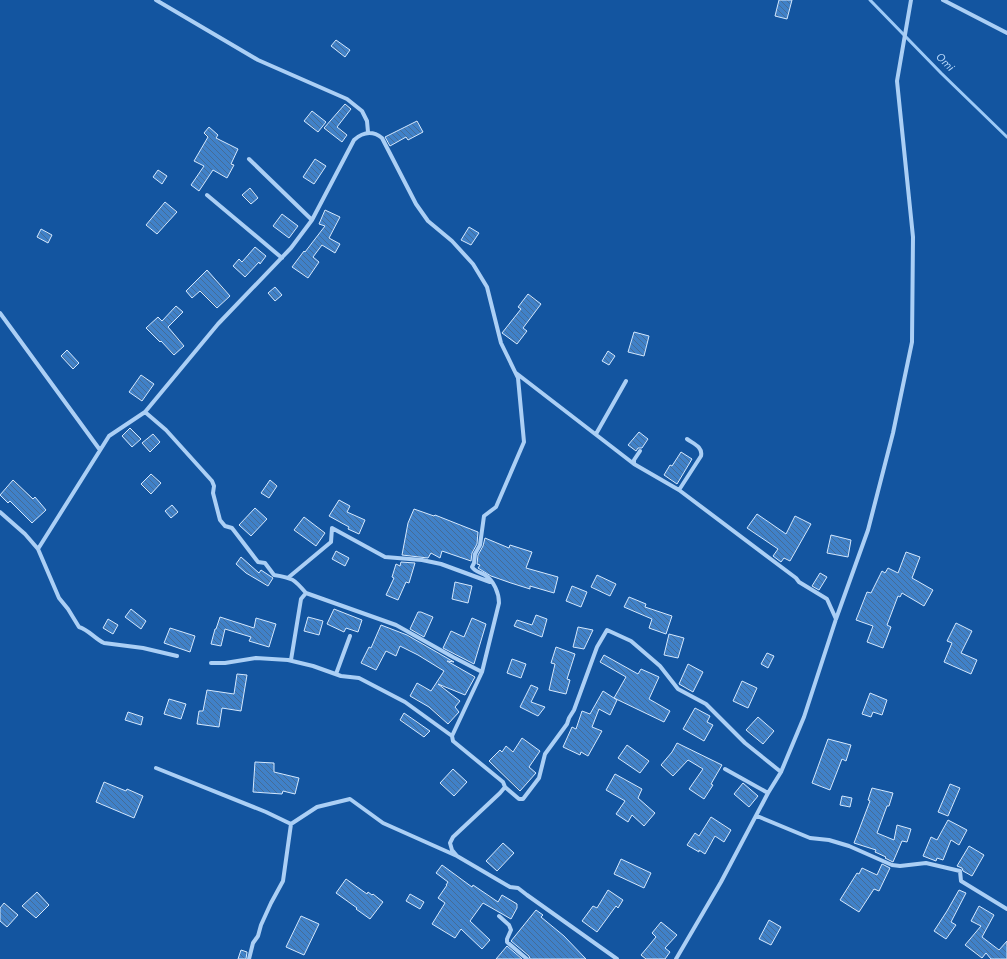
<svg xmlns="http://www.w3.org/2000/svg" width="1007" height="959" viewBox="0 0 1007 959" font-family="'Nunito Sans',sans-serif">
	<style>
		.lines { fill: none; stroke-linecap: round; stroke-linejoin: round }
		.stream { stroke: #9dcaf7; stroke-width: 3 }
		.building { fill: url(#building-back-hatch); stroke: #d4e8fe }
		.street { stroke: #abcff5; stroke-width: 4 }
		.labels { text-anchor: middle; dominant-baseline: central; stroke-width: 3; stroke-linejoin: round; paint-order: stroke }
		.water-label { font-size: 11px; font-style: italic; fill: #b8d9fb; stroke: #1355a0 }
	</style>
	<defs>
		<pattern id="building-back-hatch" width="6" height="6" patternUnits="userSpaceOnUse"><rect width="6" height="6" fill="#4081c8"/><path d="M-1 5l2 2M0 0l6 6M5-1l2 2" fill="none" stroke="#456c96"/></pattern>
	</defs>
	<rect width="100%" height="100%" fill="#1355a0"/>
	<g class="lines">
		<path class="stream" d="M870,0L941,73L1007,137"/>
	</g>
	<path class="building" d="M779,0H792L787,19L775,16Z
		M336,40L350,50L345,57L331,46Z
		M345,104L351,109L337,127L347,135L342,142L324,128Z
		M312,111L326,122L318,132L304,121Z
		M417,121L423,132L408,140L406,137L390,146L385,137Z
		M209,127L218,135L216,138L238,149L231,164L234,165L227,178L213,170L199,191L191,185L204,166L194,161L208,137L204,133Z
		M315,159L326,166L314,184L303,177Z
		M158,170L167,176L162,184L153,177Z
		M250,188L258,198L251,204L242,195Z
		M165,202L177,212L157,234L146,225Z
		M325,210L340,217L329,238L340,244L335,253L322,245L313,257L319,262L308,278L292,267L304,251L305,252L325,226L319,224Z
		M282,214L298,226L289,238L273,226Z
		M469,227L479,233L471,245L461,240Z
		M41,229L52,235L48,243L37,237Z
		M255,247L266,256L260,264L259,262L245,277L233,266L239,259L242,262Z
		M207,270L230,296L217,308L200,291L192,298L186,291Z
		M275,287L282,295L275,301L268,293Z
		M528,294L541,304L523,328L527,331L517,344L502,333L521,309L518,307Z
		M176,306L183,312L168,327L184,346L174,355L161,341L160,342L146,328L158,317L162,321Z
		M634,332L649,336L644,356L628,352Z
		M67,350L79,363L73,369L61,356Z
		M608,351L615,356L609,365L602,361Z
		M141,375L154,384L142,401L129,392Z
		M130,428L141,439L132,447L122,436Z
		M639,432L648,439L642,448H638L636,451L628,445Z
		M153,434L160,442L150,452L142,443Z
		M681,452L692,459L677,484L664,475L670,465L672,466Z
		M151,474L161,483L151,494L141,484Z
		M13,480L33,499L35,497L46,510L32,523L10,501L8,503L0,495Z
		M270,480L277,486L269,498L261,493Z
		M339,500L350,506L347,512L365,520L359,534L348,529L349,527L329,516Z
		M172,505L178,512L171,518L165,511Z
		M255,508L267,519L251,536L239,525Z
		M414,509L434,516L435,515L478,532L477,544L472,553L471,561L442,551L440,558L431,553L428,558L402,555L408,523Z
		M757,514L786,534L795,516L811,524L790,561L784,558L781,562L773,556L778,549L747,528Z
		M304,517L325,533L316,546L294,530Z
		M831,535L851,540L848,557L827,553Z
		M485,538L509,548L510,545L532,552L526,568L558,577L554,593L530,586V589L511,583L491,576L478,568L480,565L477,564L478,555L483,546Z
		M336,551L349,558L345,566L332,559Z
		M906,552L920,557L912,578L933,590L924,606L902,593L900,597L898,596L887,625L891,627L883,648L867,642L873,626L856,620L867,592L871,593L882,571L885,573L888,568L898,573Z
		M241,557L259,573L261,570L273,578L268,586L246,573L236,564Z
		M401,562L415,563L409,583L406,582L398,600L386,595L394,578L392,577L396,564L400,566Z
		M820,573L827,577L819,590L812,586Z
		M597,575L616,584L610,596L591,587Z
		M455,582L472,586L468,603L452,599Z
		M572,586L587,592L581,607L566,601Z
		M629,597L646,604L645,607L672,616L666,634L649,628L652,619L624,607Z
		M131,609L146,621L141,629L125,617Z
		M334,609L362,620L358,632L346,628L344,632L327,624Z
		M418,612H421L433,617L424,637L410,629Z
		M536,615L547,619L542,637L514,626L517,620L532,625Z
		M220,617L254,628L256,618L276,624L269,647L249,641L251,637L225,629L221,646L211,644L215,629H216Z
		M308,617L323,621L319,635L304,631Z
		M472,618L486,624L474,664L443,648L451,631L464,637Z
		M108,619L118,625L113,634L103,628Z
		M956,623L972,631L961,653L977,660L971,674L944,662L952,643L947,641Z
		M381,625L407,635L454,662L447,661L475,677L465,695L438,684L460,701L455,707L459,712L448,724L429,707L410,696L417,683L431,691L444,671L418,655L400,646L396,656L386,651L376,670L361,663L369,647L371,648Z
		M578,627L593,630L584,649L573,647Z
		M170,628L195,636L190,652L164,643Z
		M669,634L684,638L678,658L664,655Z
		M556,647L575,654L567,679L570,680L566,694L549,690L555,664L551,663Z
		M767,653L774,656L768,668L761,664Z
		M604,655L638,674L641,669L659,677L649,699L670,711L664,722L614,698L626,677L600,662Z
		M512,659L526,664L521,678L507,673Z
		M688,664L703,672L693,692L679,684Z
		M237,674L247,675L241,711L222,708L219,727L197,724L199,711H203L207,690L234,694Z
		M742,681L757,688L748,708L733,701Z
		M531,685L538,688L531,702L545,707L538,716L520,707Z
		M603,691L617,700L610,715L599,709L592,727L602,731L588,756L581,752L580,755L563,747L572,727L576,729L582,711L590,714Z
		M870,693L887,700L882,715L873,712L871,717L862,714Z
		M169,699L186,704L181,719L164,714Z
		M695,708L710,716L707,722L713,725L704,741L683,729Z
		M128,712L143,717L141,725L125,720Z
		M404,713L430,731L424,737L400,720Z
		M758,717L774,731L763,744L746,730Z
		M522,738L540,751L529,767L536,773L520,791L489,761L500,750L502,752L506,746L513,752Z
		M828,739L851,745L846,761L842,759L830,790L812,783Z
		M677,743L722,765L711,784L713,785L704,799L689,789L703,769L688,760L673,776L661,765L672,752Z
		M627,745L649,761L640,773L618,758Z
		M255,762L274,763V772L299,778L295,794L283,791L282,794L253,792Z
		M453,769L467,782L454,796L440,783Z
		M615,774L642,789L638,798L655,813L644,826L632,815L628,822L616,814L625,801L606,790Z
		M104,782L126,791L127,789L143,796L134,818L96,802Z
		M743,783L758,796L749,807L734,794Z
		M950,784L960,788L948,816L938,812Z
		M872,788L893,793L889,806H887L877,833L894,840L897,825L911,829L907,842L902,841L893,862L885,858L886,857L875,852L876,850L854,843L870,801L868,800Z
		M842,796L852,798L850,807L840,805Z
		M711,817L731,830L724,842L715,836L705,854L699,850V852L687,845L695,833L699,836Z
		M948,820L967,830L959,845L951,840L943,860L937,858L936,861L923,856L931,837L937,840Z
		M503,843L514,853L497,871L486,861Z
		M969,846L984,855L972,876L963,871L962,868L957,866Z
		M621,859L651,873L644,888L614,874Z
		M882,864L890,868L879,891L874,889L859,912L840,900L857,873L859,874L862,868L877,875Z
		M442,865L472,887L473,885L498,902L502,895L517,904V908L511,919L483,903L470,921L490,940L482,949L461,929L455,938L432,924L445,903L438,898L447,885H446L448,882L436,873Z
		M346,879L367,894L368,892L372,895L373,894L383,902L370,919L356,909L357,908L336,893Z
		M608,890L623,900L618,908L616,906L597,932L582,921L593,906L597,908Z
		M959,890L966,893L951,922L956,925L946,939L934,931L947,911Z
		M37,892L49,905L36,918L22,906Z
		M410,894L424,902L420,909L406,901Z
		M4,903L18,915L7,927L0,921V908Z
		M979,906L994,915L982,937L999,950L1007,941V959H991L986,953L982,958L965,945L981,926L971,921Z
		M536,910L543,915L541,917L564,936L586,959H530L529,956L511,941Z
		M301,916L319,924L304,955L286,947Z
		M769,920L781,927L771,945L759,939Z
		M661,922L677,935L665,948L670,952L665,959H646L641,955L656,937L652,933Z
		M507,946L522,959H496Z
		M241,950L247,952L246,959H238Z"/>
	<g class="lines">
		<path class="street" d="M156,0L258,60L347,99L362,111L367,121L368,132
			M943,0L1007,33
			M249,159L312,220
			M207,195L282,258
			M0,313L100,450
			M516,373L634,464
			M596,434L626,381
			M640,451L634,460V464L679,490L796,578L799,582L827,599L836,619
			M679,490L701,456C703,447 694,444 687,439
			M0,512L25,534L38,549L59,598L68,609L79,627C89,630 95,639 104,643L143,648L177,656
			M38,549L109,436L145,412
			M289,577L331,542L332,528L385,557L422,560L441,564L490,582
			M306,593L396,625L453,657L482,672
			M291,660L301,599L306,593C294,579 293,578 274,575L265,563L258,562L232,528L225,526L220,520L213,493L214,486L212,481L166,430L145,412L218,324L291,248L312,220L354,140C363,132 372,130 382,138L416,204L428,221L452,241L473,264L487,287L501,343L518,378L524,442L496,507L484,516L480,545L475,554L474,563L472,567C475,572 480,572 485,575C494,581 499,593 499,603L482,672L452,736
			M211,663H225L256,658L288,660L313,666L341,676L359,678L405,702L452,736L453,741L503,782L505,787L519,799H523L539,778L545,754L567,724L569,718L574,710L597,647L607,630L631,641L660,666L678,689L706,704L745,743L781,772
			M336,674L350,636
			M156,768L266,812L291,824L317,807L350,799L383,823L457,856
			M725,769L768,793
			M505,787L500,793L453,837L450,843L452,850L457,856L510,887L518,888L527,895L617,959
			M757,816L810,838L829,840L849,846L892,865L900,866L926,863L960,871L961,881L1007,909
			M499,916L509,925L511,930L507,939V942L527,959
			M249,959L253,943L258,936L261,925L271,903L283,881L291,824
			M676,959L721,882L768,793L781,772L804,717L836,619L868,530L893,433L912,342L913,237L897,81L911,0"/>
	</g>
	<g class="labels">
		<g class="water-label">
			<text transform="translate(945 62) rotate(45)">Omi</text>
		</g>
	</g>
</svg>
